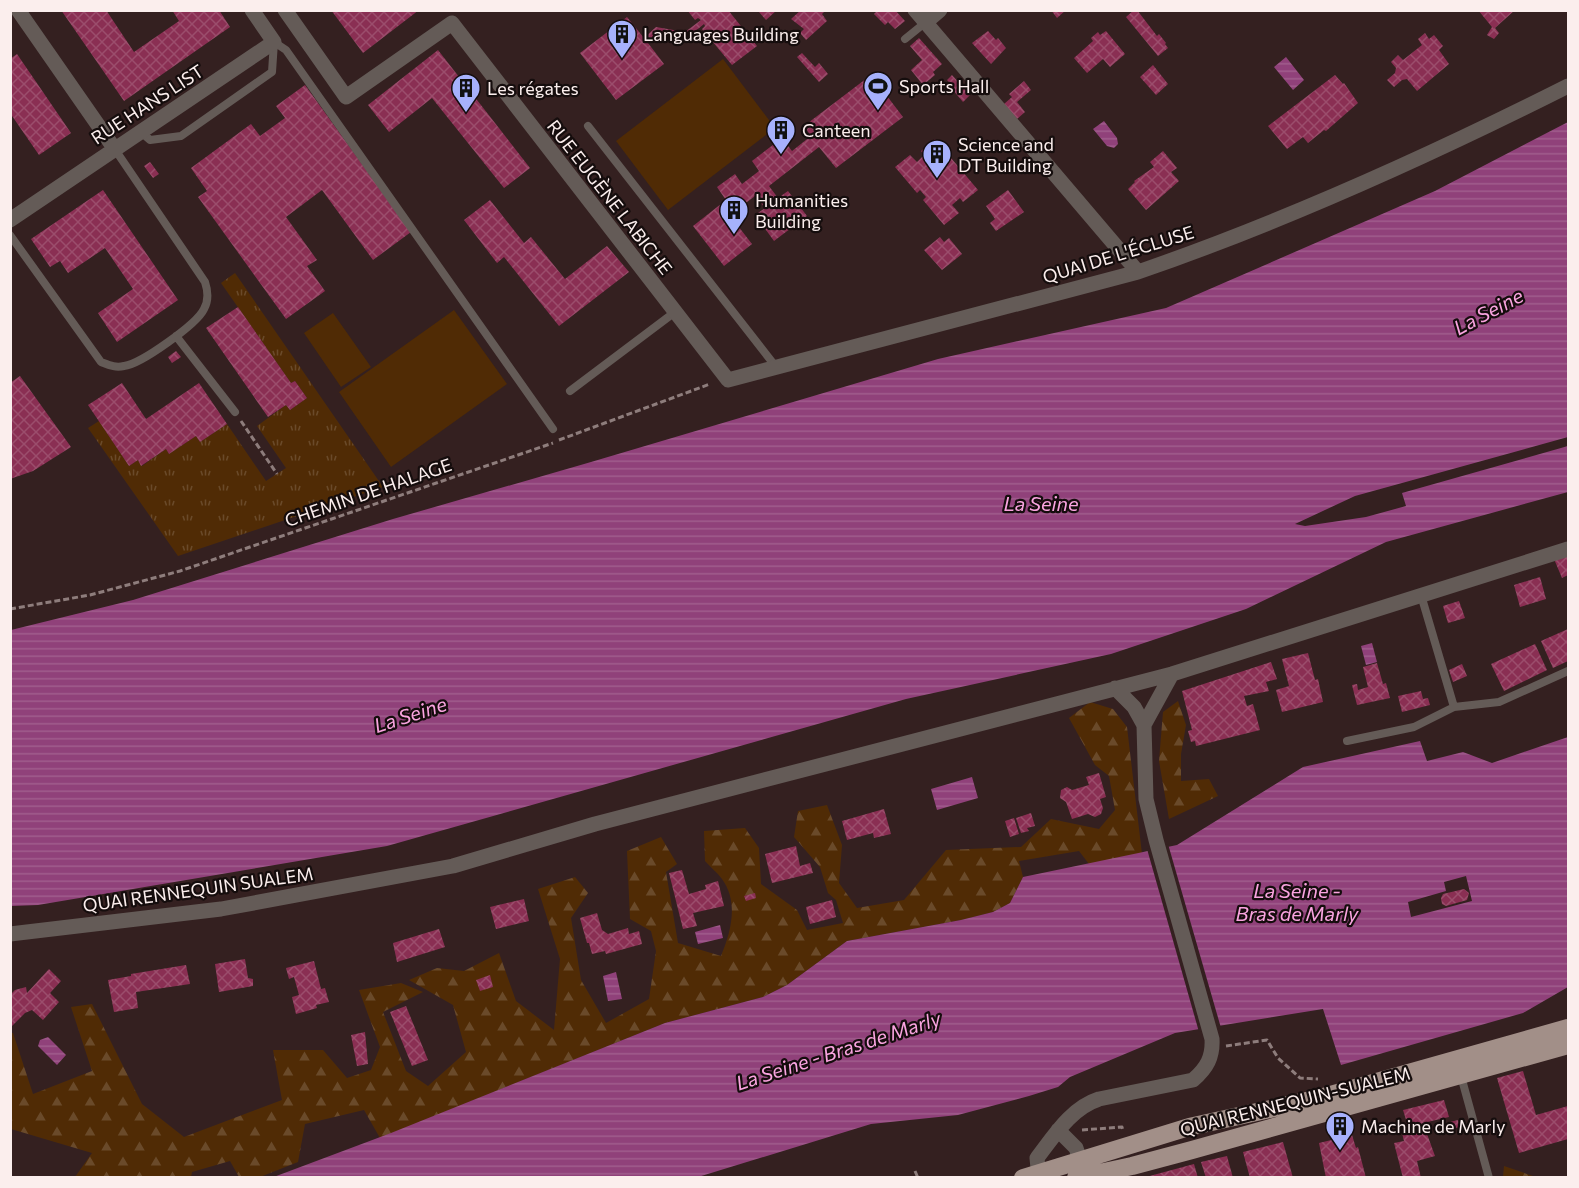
<svg xmlns="http://www.w3.org/2000/svg" width="1579" height="1188" viewBox="0 0 1579 1188" font-family="Commissioner,sans-serif">
	<style>
		.forest { fill: url(#forest-firs) }
		.park { fill: url(#park-tufts) }
		.garden { fill: #502b05 }
		.water { fill: url(#water-rules); fill-rule: evenodd }
		.pier { fill: #342020 }
		.building { fill: url(#building-cross-hatch) }
		.lines { fill: none; stroke-linecap: round; stroke-linejoin: round }
		.path { stroke: #8e7d7c; stroke-width: 3; stroke-dasharray: 6 3; stroke-linecap: butt }
		.lane { stroke: #645b57; stroke-width: 8 }
		.street { stroke: #645b57; stroke-width: 15 }
		.primary { stroke: #a28f88; stroke-width: 18 }
		.labels { text-anchor: middle; dominant-baseline: central; stroke-width: 4.5; stroke-linejoin: round; paint-order: stroke }
		.poi-label { font-size: 18px; fill: #fbeeed; stroke: #150d0d; text-anchor: start }
		.street-label { font-size: 18px; fill: #fbeeed; stroke: #150d0d }
		.water-label { font-size: 20px; font-style: italic; fill: #faa4e0; stroke: #150d0d }
	</style>
	<defs>
		<pattern id="forest-firs" width="22" height="20" patternUnits="userSpaceOnUse" patternTransform="scale(1.5)"><rect width="22" height="20" fill="#502b05"/><path d="M5 1l3.5 6h-7zM16 11l3.5 6h-7z" fill="#6a4a2a"/></pattern>
		<pattern id="park-tufts" width="24" height="20" patternUnits="userSpaceOnUse" patternTransform="scale(1.5)"><rect width="24" height="20" fill="#502b05"/><path d="M3 7l-1-3M5 7V3M7 7l1-3M15 17l-1-3M17 17v-4M19 17l1-3" fill="none" stroke="#6a4a2a"/></pattern>
		<pattern id="water-rules" width="6" height="5" patternUnits="userSpaceOnUse" patternTransform="scale(1.5)"><rect width="6" height="5" fill="#90417a"/><path d="M0 2.5h6" fill="none" stroke="#a05d8d"/></pattern>
		<pattern id="building-cross-hatch" width="8" height="8" patternUnits="userSpaceOnUse" patternTransform="scale(1.5)"><rect width="8" height="8" fill="#8a2f53"/><path d="M0 0l8 8M0 8l8-8" fill="none" stroke="#9b4d6c"/></pattern>
	</defs>
	<rect width="100%" height="100%" fill="#342020"/>
	<path class="forest" d="M1178,701L1186,725L1181,754V781L1209,779L1218,796L1169,819L1159,761L1163,712Z
		M1090,702L1113,709L1127,727L1142,854L1089,864L1079,851L1019,861L1023,877L1010,903L993,912L961,920L847,941L787,985L763,997L665,1023L380,1138L364,1110L305,1124L298,1162L260,1177H239L230,1161L192,1172L191,1177H75L92,1153L11,1129L10,1033H13L33,1094L92,1071L71,1007L92,1004L142,1104L184,1137L282,1100L273,1050H323L347,1078L371,1070L380,1047L359,990L401,983L423,992L383,1012L406,1071L428,1086L466,1052L453,1005L409,980L437,968L464,971L499,953L516,1001L554,1030L560,959L538,889L575,877L588,893L571,918L581,980L606,1023L649,999L656,951L651,931L630,919L627,851L661,837L677,864L666,872L678,943L721,956C731,932 739,902 722,879C717,872 710,867 705,861L704,831L745,828L759,848L761,884L797,910L807,930L843,923L836,900L828,893L820,867L794,837L798,811L827,805L842,845L839,883L857,908L904,900L946,850L1021,847L1051,819L1099,829L1115,810L1109,776L1095,765L1069,718Z
		M1504,1166L1536,1177H1503Z"/>
	<path class="park" d="M235,273L383,487L178,556L88,428L99,421L129,466L138,460L142,466L166,449L169,454L196,436L200,442L227,424L266,481L286,468L257,426L286,405L290,410L307,398L295,381L291,383L221,283Z"/>
	<path class="garden" d="M723,59L775,128L668,210L616,141Z
		M454,310L507,384L391,467L339,392Z
		M333,313L371,367L341,387L304,333Z"/>
	<path class="water" d="M1286,57L1304,80L1293,90L1274,67Z
		M1104,121L1117,138L1118,144L1114,148L1107,146L1093,129Z
		M1568,122V437L1355,496L1295,524L1305,526L1366,517L1406,506L1402,493L1568,446V492L1386,542L1246,609L1111,654L906,699L387,846L38,905L11,906V630L133,600L393,519L591,462L938,359L1166,308L1435,191Z
		M1372,643L1377,662L1366,665L1361,646Z
		M1568,737V987L1523,1013L1341,1065L1323,1009L1175,1033L1070,1077L1058,1087L1029,1096L958,1115L871,1124L698,1177L271,1178L391,1133L665,1023L763,997L787,985L847,941L961,920L993,912L1010,903L1023,877L1177,845L1303,767L1420,741L1427,761L1463,752L1492,763ZM1466,876L1472,901L1411,917L1408,902L1446,891L1444,882Z
		M972,777L978,798L937,810L931,789Z
		M720,925L723,938L698,944L695,932Z
		M616,972L622,999L608,1001L603,976Z
		M48,1037L66,1055L57,1065L38,1046L40,1040Z"/>
	<path class="pier" d="M1168,844L1221,1028L1199,1032L1147,849Z"/>
	<path class="building" d="M61,10H106L134,52L179,21L172,10H219L230,27L124,101Z
		M331,10H419L363,53Z
		M687,10H728L757,46L732,65L702,29L705,26L704,24L687,38L659,34L648,43L664,64L616,100L580,53L627,17L644,38L656,27L685,32L701,20L698,18L695,20Z
		M760,10H777L766,20L759,12Z
		M801,10H826L822,14L827,21L806,40L800,33L804,29L791,19Z
		M878,10H895L905,21L895,29L888,22L885,25L874,14Z
		M1051,10H1066L1057,18Z
		M1134,10H1137L1157,36L1159,34L1166,43L1165,44L1168,48L1158,56L1126,17Z
		M1478,10H1515L1495,28L1499,33L1494,39L1487,35L1492,27Z
		M988,31L996,40L998,38L1006,48L991,64L972,43Z
		M1106,31L1125,54L1110,67L1103,59L1087,73L1074,58L1093,41L1091,38L1098,32L1100,35Z
		M1425,33L1429,39L1434,35L1443,46L1439,50L1449,64L1417,91L1407,79L1402,80L1394,87L1387,80L1395,73L1396,68L1391,62L1398,55L1403,60L1422,45L1418,39Z
		M919,38L942,64L933,72L935,75L923,85L911,70L922,60L910,46Z
		M438,50L530,168L504,188L432,98L389,132L368,105Z
		M802,53L815,67L819,63L828,74L819,82L797,57Z
		M17,54L71,133L39,155L10,113V59Z
		M1153,65L1168,84L1156,95L1140,77Z
		M871,75L903,117L836,168L819,147L769,186L778,198L788,191L807,216L774,241L755,215L765,208L755,196L734,212L717,187L735,174L742,184L759,171L752,161L782,138L792,151L811,136L804,126Z
		M952,75L970,95L963,102L952,89L954,88L947,80Z
		M1335,75L1343,84L1344,83L1358,103L1326,131L1324,130L1308,143L1303,137L1287,149L1268,126Z
		M1024,81L1031,90L1017,102L1025,112L1017,119L1004,104L1012,97L1009,94Z
		M305,85L411,232L373,260L322,190L286,217L317,260L307,266L325,291L286,319L198,197L207,191L191,168L251,124L260,136L285,118L276,106Z
		M935,139L978,190L963,202L960,198L952,205L959,213L944,225L923,200L926,197L920,190L917,193L895,167L910,155L917,162L924,155L921,151Z
		M1163,151L1177,168L1171,172L1179,181L1146,210L1128,189L1135,182L1134,181L1154,167L1150,162Z
		M150,162L159,174L153,178L144,166Z
		M103,190L178,300L117,342L98,313L133,289L105,248L68,273L60,261L50,267L31,239Z
		M1008,190L1024,212L996,231L990,223L995,219L986,206Z
		M490,200L524,243L531,237L565,279L607,246L629,272L559,326L504,257L497,263L464,220Z
		M721,204L752,244L724,266L693,226Z
		M940,237L944,242L949,238L962,254L942,270L924,250Z
		M238,307L291,383L295,381L307,398L290,410L286,405L268,417L206,328Z
		M176,351L181,357L172,363L168,357Z
		M20,376L71,447L33,471L10,479V383Z
		M122,383L146,419L199,383L227,424L200,442L196,436L169,454L166,449L141,466L138,460L129,466L88,405Z
		M1568,556V575L1562,578L1554,559Z
		M1540,577L1546,599L1520,607L1514,585Z
		M1459,601L1465,618L1448,623L1443,606Z
		M1568,629V661L1553,668L1541,641Z
		M1535,644L1547,670L1504,691L1491,664Z
		M1308,653L1315,680L1318,679L1323,702L1282,712L1276,690L1289,686L1282,659Z
		M1271,662L1277,679L1266,682L1269,691L1244,696L1247,706L1253,704L1260,730L1196,746L1195,741L1191,742L1188,731L1192,730L1182,691Z
		M1377,663L1383,684L1386,683L1390,698L1357,705L1352,685L1357,684L1358,690L1368,687L1363,667Z
		M1462,664L1467,676L1453,682L1449,670Z
		M1421,691L1423,699L1428,698L1430,705L1402,712L1398,696Z
		M1099,773L1106,797L1100,799L1103,808L1101,814L1095,817L1088,814L1072,819L1066,802L1060,798L1061,790L1067,787L1072,790L1089,785L1086,777Z
		M884,809L891,834L874,838L873,833L847,840L842,821Z
		M1031,813L1035,826L1027,828L1029,831L1021,833L1016,818Z
		M1014,818L1019,834L1010,837L1005,821Z
		M796,846L800,866L810,863L813,873L772,883L765,854Z
		M682,870L689,894L706,889L705,885L718,881L724,906L693,913L697,926L683,929L669,873Z
		M1464,889L1469,893L1467,900L1446,906L1442,904L1441,898L1443,894Z
		M755,893L756,898L746,901L744,896Z
		M524,899L529,921L496,929L490,907Z
		M832,900L836,917L810,924L806,907Z
		M597,913L602,930L608,934L628,928L629,934L639,931L642,944L606,954L605,951L592,954L589,943H587L580,918Z
		M439,929L445,947L397,962L393,943Z
		M245,959L248,978L253,979V986L219,992L215,964Z
		M314,961L321,989L325,988L329,1002L316,1005L317,1008L296,1014L292,997L299,995L294,977L289,979L286,968Z
		M186,965L190,984L136,992L138,1008L114,1012L108,980L131,976V974Z
		M49,969L61,981L50,993L59,1002L43,1020L32,1010L25,1013L12,1026L10,1024V995L15,990L26,987L27,993Z
		M490,975L493,987L480,991L476,980Z
		M406,1006L428,1060L412,1066L390,1012Z
		M365,1032L368,1064L357,1066L351,1035Z
		M1523,1071L1536,1115L1568,1106V1139L1519,1153L1497,1078Z
		M1444,1100L1449,1117L1423,1123L1435,1156L1417,1161L1421,1178H1403L1394,1143L1404,1141L1400,1125L1407,1123L1403,1110Z
		M1458,1120L1460,1127L1452,1129L1450,1122Z
		M1352,1135L1356,1148L1358,1147L1366,1178H1326L1319,1143Z
		M1283,1142L1293,1178H1250L1243,1152Z
		M1227,1156L1233,1178H1206L1201,1162Z
		M1194,1164L1198,1178H1146V1177Z"/>
	<g class="lines">
		<path class="path" d="M241,421L277,474
			M559,440L710,384
			M10,609L90,595L180,571L553,443
			M1226,1046L1267,1040L1278,1058L1300,1078L1318,1079
			M1082,1130L1122,1127L1123,1131
			M915,1171L918,1178"/>
		<path class="lane" d="M905,39L926,22
			M588,126L776,367
			M142,133L150,140L181,136L272,72L274,42L286,50L553,429
			M10,235L101,362C109,365 115,368 124,366C141,364 197,324 204,309C209,300 208,291 205,282L114,148
			M176,336L235,412
			M570,391L675,312
			M1421,595L1454,707
			M1347,741L1414,727L1454,707L1499,702L1568,671
			M1461,1076L1489,1178"/>
		<path class="street" d="M18,10L114,148
			M285,10L346,97L452,23L728,380L1138,272C1286,221 1429,156 1568,86
			M915,10L1138,272
			M926,22L940,10
			M10,220L274,42L252,10
			M1144,725L1172,674
			M10,934L221,909L453,866L595,824L1172,674L1568,549
			M1058,1130L1076,1148L1083,1169
			M1039,1178L1037,1158C1054,1136 1071,1108 1099,1099L1193,1080C1207,1068 1213,1057 1212,1039L1156,840L1146,799L1144,725L1134,707L1115,688"/>
		<path class="primary" d="M1023,1178L1189,1127L1320,1098L1568,1028
			M1076,1178L1132,1166L1192,1150L1568,1045"/>
	</g>
	<defs>
		<g id="building-pin" transform="scale(1.5)"><path d="M0 17L-7.5 6A9.5 9.5 0 1 1 7.5 6Z" fill="#a6b1fc" stroke="#150d0d"/><path d="M-4-6H4V6H1V3H-1V6H-4ZM-2.5-4.3h1.7v1.8h-1.7ZM.8-4.3h1.7v1.8H.8ZM-2.5-1h1.7V.8h-1.7ZM.8-1h1.7V.8H.8Z" fill="#111"/></g>
		<g id="stadium-pin" transform="scale(1.5)"><path d="M0 17L-7.5 6A9.5 9.5 0 1 1 7.5 6Z" fill="#a6b1fc" stroke="#150d0d"/><path d="M0-5a6.5 5 0 1 0 0 10a6.5 5 0 1 0 0-10ZM-3.5-1.8h7v3.6h-7Z" fill="#111"/></g>
	</defs>
	<g fill-rule="evenodd">
		<use href="#building-pin" x="622" y="34"/>
		<use href="#stadium-pin" x="878" y="86"/>
		<use href="#building-pin" x="466" y="88"/>
		<use href="#building-pin" x="781" y="130"/>
		<use href="#building-pin" x="937" y="154"/>
		<use href="#building-pin" x="734" y="210"/>
		<use href="#building-pin" x="1340" y="1126"/>
	</g>
	<g class="labels">
		<g class="poi-label">
			<text x="643" y="34">Languages Building</text>
			<text x="899" y="86">Sports Hall</text>
			<text x="487" y="88">Les régates</text>
			<text x="802" y="130">Canteen</text>
			<text x="958" y="144">Science and<tspan x="958" dy="21">DT Building</tspan></text>
			<text x="755" y="200">Humanities<tspan x="755" dy="21">Building</tspan></text>
			<text x="1361" y="1126">Machine de Marly</text>
		</g>
		<g class="street-label">
			<text transform="translate(147 104) rotate(-33)">RUE HANS LIST</text>
			<text transform="translate(610 197) rotate(52)">RUE EUGÈNE LABICHE</text>
			<text transform="translate(1118 254) rotate(-17)">QUAI DE L'ÉCLUSE</text>
			<text transform="translate(368 492) rotate(-19)">CHEMIN DE HALAGE</text>
			<text transform="translate(198 889) rotate(-8)">QUAI RENNEQUIN SUALEM</text>
			<text transform="translate(1295 1101) rotate(-14)">QUAI RENNEQUIN-SUALEM</text>
		</g>
		<g class="water-label">
			<text transform="translate(1488 311) rotate(-28)">La Seine</text>
			<text x="1041" y="503">La Seine</text>
			<text transform="translate(410 714) rotate(-18)">La Seine</text>
			<text x="1297" y="890">La Seine -<tspan x="1297" dy="23">Bras de Marly</tspan></text>
			<text transform="translate(838 1050) rotate(-18)">La Seine - Bras de Marly</text>
		</g>
	</g>
	<rect width="1579" height="1188" fill="none" stroke="#fbeeed" stroke-width="24"/>
</svg>
